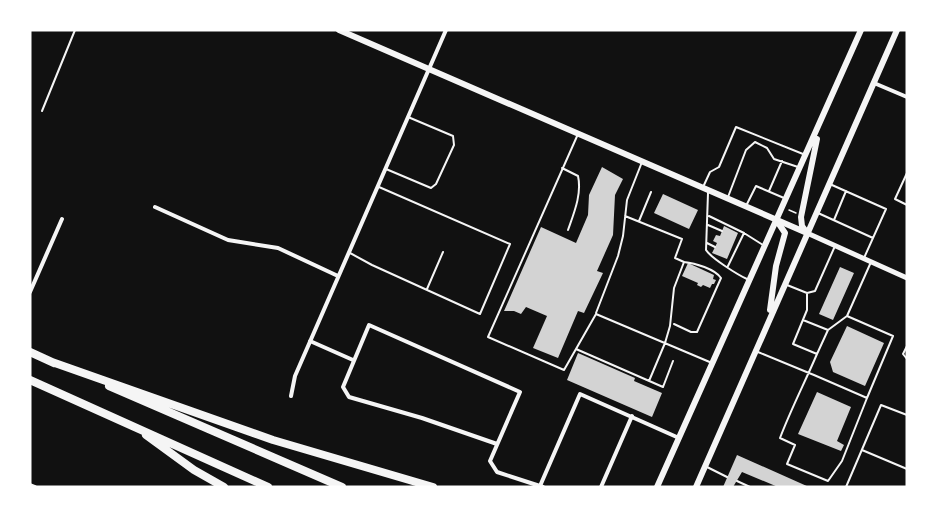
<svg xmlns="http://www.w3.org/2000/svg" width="937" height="517" viewBox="0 0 937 517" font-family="'Times New Roman',serif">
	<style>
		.building { fill: #d3d3d3 }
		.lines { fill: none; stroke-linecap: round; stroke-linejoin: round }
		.path { stroke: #f5f5f5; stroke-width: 1.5 }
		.service { stroke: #f5f5f5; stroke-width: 2 }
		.minor { stroke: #f5f5f5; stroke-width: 4 }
		.tertiary { stroke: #f5f5f5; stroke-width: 5 }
		.secondary { stroke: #f5f5f5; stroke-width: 6 }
		.primary { stroke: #f5f5f5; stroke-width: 6 }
		.motorway { stroke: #f5f5f5; stroke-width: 8 }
	</style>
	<rect width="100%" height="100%" fill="#111"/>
	<path class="building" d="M602,167L623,179L615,195L613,235L597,271L603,273L584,313L578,311L558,358L533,348L547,316L526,307L521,314L514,311H504L541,227L576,243L588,215L589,195Z
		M663,194L698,210L689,229L654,213Z
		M724,226L738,233L727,259L712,253L717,243L713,241L716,235L720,236Z
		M688,263L714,275L713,279L716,280L714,284H712L710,288L703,285L701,287L697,285L698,283L682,276Z
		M840,267L854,273L833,320L819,314Z
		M847,326L884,343L865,386L833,372L830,362Z
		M578,353L635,378L634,381L662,393L652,417L567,380Z
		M817,392L851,407L837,441L844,445L841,451L798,434Z
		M737,455L809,487H778L742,472L733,487H723Z"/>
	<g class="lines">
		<path class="path" d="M789,210L796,213"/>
		<path class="service" d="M42,111L75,30
			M578,134L488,337L564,370L596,314L712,363
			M562,168L578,176C582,194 574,213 568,230
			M386,169L431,188L436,184L454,145L453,136L408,117
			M907,173L895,199L907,205
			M704,185L710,172L719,167L736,127L803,154
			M832,185L886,209L864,258
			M769,191L782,161
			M708,193L706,250C711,258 738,275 747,279
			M728,197L746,150L755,142L767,148L774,159L798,167
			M747,204L756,186L784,198
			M818,213L873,238
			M625,216L682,239L675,258L684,262L674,288L670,326L665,343L649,381
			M709,216L744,233
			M834,220L846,191
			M639,221L651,192
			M708,225L722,231
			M707,243L715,247
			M350,253L372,265L480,314L510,244L379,187
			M728,266L744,233L763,245
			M427,289L443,252
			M807,293L815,291L835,246
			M596,313L618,256L623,236L627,200L642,162
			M847,316L893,336L867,398
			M803,320L828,330L847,316L871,262
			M674,324L691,332H697L721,278C715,269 695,263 684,262
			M907,346L903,354L907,359
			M576,349L663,387L673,361
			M758,352L809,373L814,375L867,398L842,461L828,481L787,464L795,445L780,438C791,409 805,382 817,354L793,344L807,310V293L787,285
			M817,354L828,330
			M862,450L907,469
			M707,467L727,477
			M737,481L750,487
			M846,487L881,405L907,415"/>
		<path class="minor" d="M874,83L907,97
			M155,207L228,240L278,248L338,276
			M30,292L62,219
			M310,341L353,360
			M291,396L295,376L446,30
			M497,444L422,418L349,397L343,387L369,325L520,392L490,461L497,472L543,487
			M30,485L35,487
			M540,486L580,394L679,438
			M601,487L632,416"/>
		<path class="tertiary" d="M807,233L907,278"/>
		<path class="secondary" d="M339,30L807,233"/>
		<path class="primary" d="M807,233L802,226L801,217L817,139
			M770,310L776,266L785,233L777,221
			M657,487L861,30
			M696,487L897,30"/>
		<path class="motorway" d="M30,352L54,363
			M52,362L273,440L433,487
			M30,380L268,487
			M109,386L342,487
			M146,435L194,470L224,487"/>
	</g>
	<rect width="937" height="517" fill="none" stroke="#ffffff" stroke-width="63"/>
</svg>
